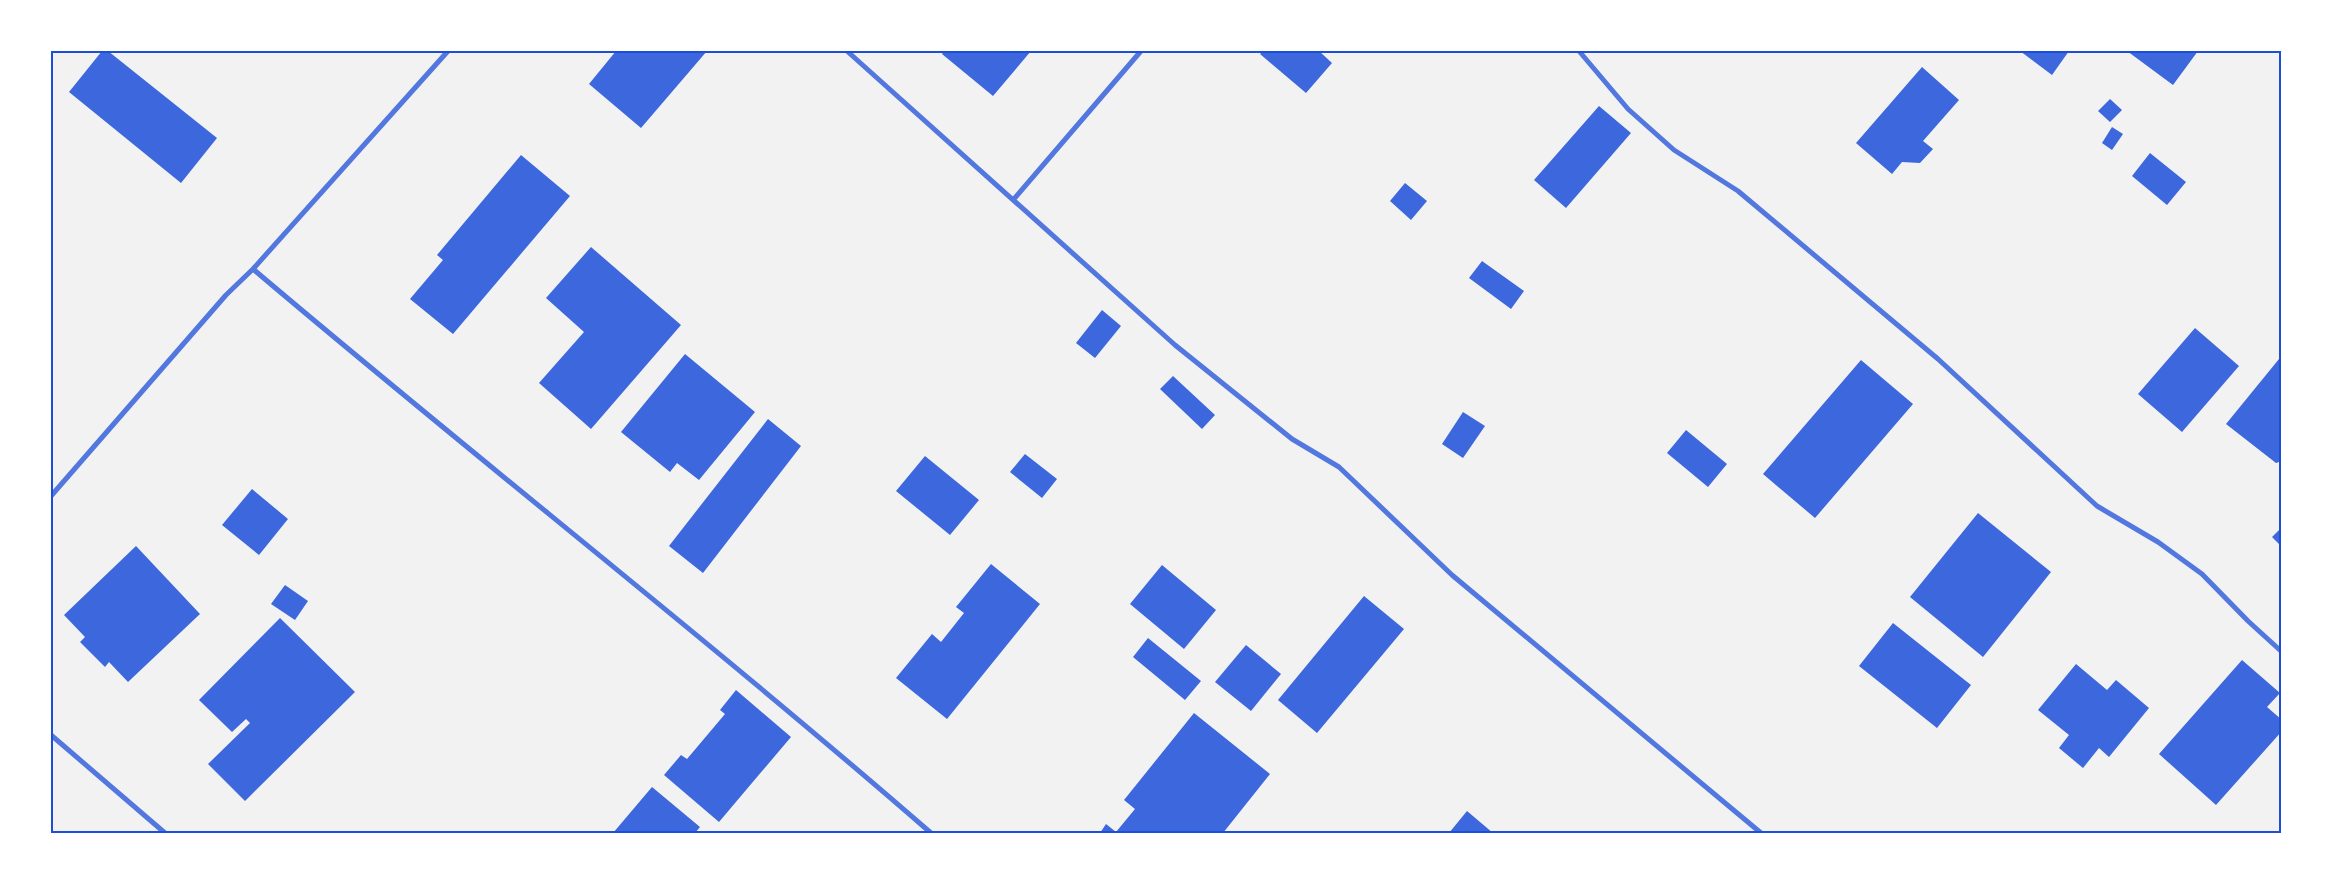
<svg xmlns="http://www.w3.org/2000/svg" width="2333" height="884" viewBox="0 0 2333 884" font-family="Jost,sans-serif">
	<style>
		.building { fill: #3d67dc }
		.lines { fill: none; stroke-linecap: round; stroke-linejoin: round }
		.minor { stroke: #5277de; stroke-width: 5 }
		.neatline { fill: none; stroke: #1d4ed8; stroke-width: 2 }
	</style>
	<rect width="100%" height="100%" fill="#f2f2f2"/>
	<path class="building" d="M102,51H108L217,138L181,183L69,92Z
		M616,51H707L641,128L589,84Z
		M944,51H1031L993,96L942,54Z
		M1263,51H1319L1332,63L1306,93L1260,54Z
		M2020,51H2069L2052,75Z
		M2127,51H2198L2173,85Z
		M1922,67L1959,100L1923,141L1933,149L1920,163L1902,162L1892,174L1856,143Z
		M2110,99L2122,110L2110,122L2098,111Z
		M1599,106L1631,133L1566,208L1534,180Z
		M2112,127L2123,134L2112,150L2102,143Z
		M2150,153L2186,182L2167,205L2132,176Z
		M521,155L570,196L453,334L410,299L443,260L437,255Z
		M1405,183L1427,201L1411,220L1390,201Z
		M591,247L681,325L591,429L539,383L584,332L546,298Z
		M1482,261L1524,291L1511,309L1469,278Z
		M1102,310L1121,326L1095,358L1076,343Z
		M2195,328L2239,366L2182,432L2138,394Z
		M685,354L755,412L699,480L677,463L670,472L621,432Z
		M2279,359L2282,360V461L2276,463L2226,424Z
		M1861,360L1913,404L1815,518L1763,474Z
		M1173,376L1215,415L1202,429L1160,389Z
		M1463,412L1485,426L1463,458L1442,444Z
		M768,419L801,446L703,573L669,546Z
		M1686,430L1727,464L1708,487L1667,453Z
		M1025,454L1057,479L1042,498L1010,472Z
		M925,456L979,500L950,535L896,491Z
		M252,489L288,519L259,555L222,525Z
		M1978,513L2051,572L1983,657L1910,597Z
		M2282,527V547L2272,537Z
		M136,546L200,614L128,682L109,662L105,667L80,642L85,637L64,615Z
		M991,564L1040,604L947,719L896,678L932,634L941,642L964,613L956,607Z
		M1162,565L1216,610L1184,649L1130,604Z
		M285,585L308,601L295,620L271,604Z
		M1364,596L1404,629L1317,733L1278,700Z
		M280,618L355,692L245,801L208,764L250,723L246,719L232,732L199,700Z
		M1893,623L1971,685L1937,728L1859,666Z
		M1148,638L1201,681L1185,700L1133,657Z
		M1246,645L1281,674L1251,711L1215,682Z
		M2242,660L2280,693L2267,707L2282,720V731L2216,805L2159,754Z
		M2076,664L2107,690L2116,680L2149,708L2109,757L2099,748L2083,768L2059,748L2069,735L2038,710Z
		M736,690L791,737L719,822L664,775L681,755L687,759L725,714L720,710Z
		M1194,713L1270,774L1223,833H1100L1106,824L1116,832L1135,809L1124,800Z
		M652,787L700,827L695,833H613Z
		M1467,811L1493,833H1449Z"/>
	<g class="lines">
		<path class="minor" d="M847,51L1175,345L1292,439L1339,467L1452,575L1761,833
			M1579,51L1628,109L1674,150L1738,191L1938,359L2097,506L2158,542L2202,574L2248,621L2282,652
			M1014,199L1141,51
			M253,269C477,459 709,640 931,833
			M51,496L226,295L253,269L448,51
			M51,735L165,833"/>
	</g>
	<rect width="2333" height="884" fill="none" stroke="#ffffff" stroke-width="105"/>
	<rect x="52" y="52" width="2228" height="780" class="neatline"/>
</svg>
